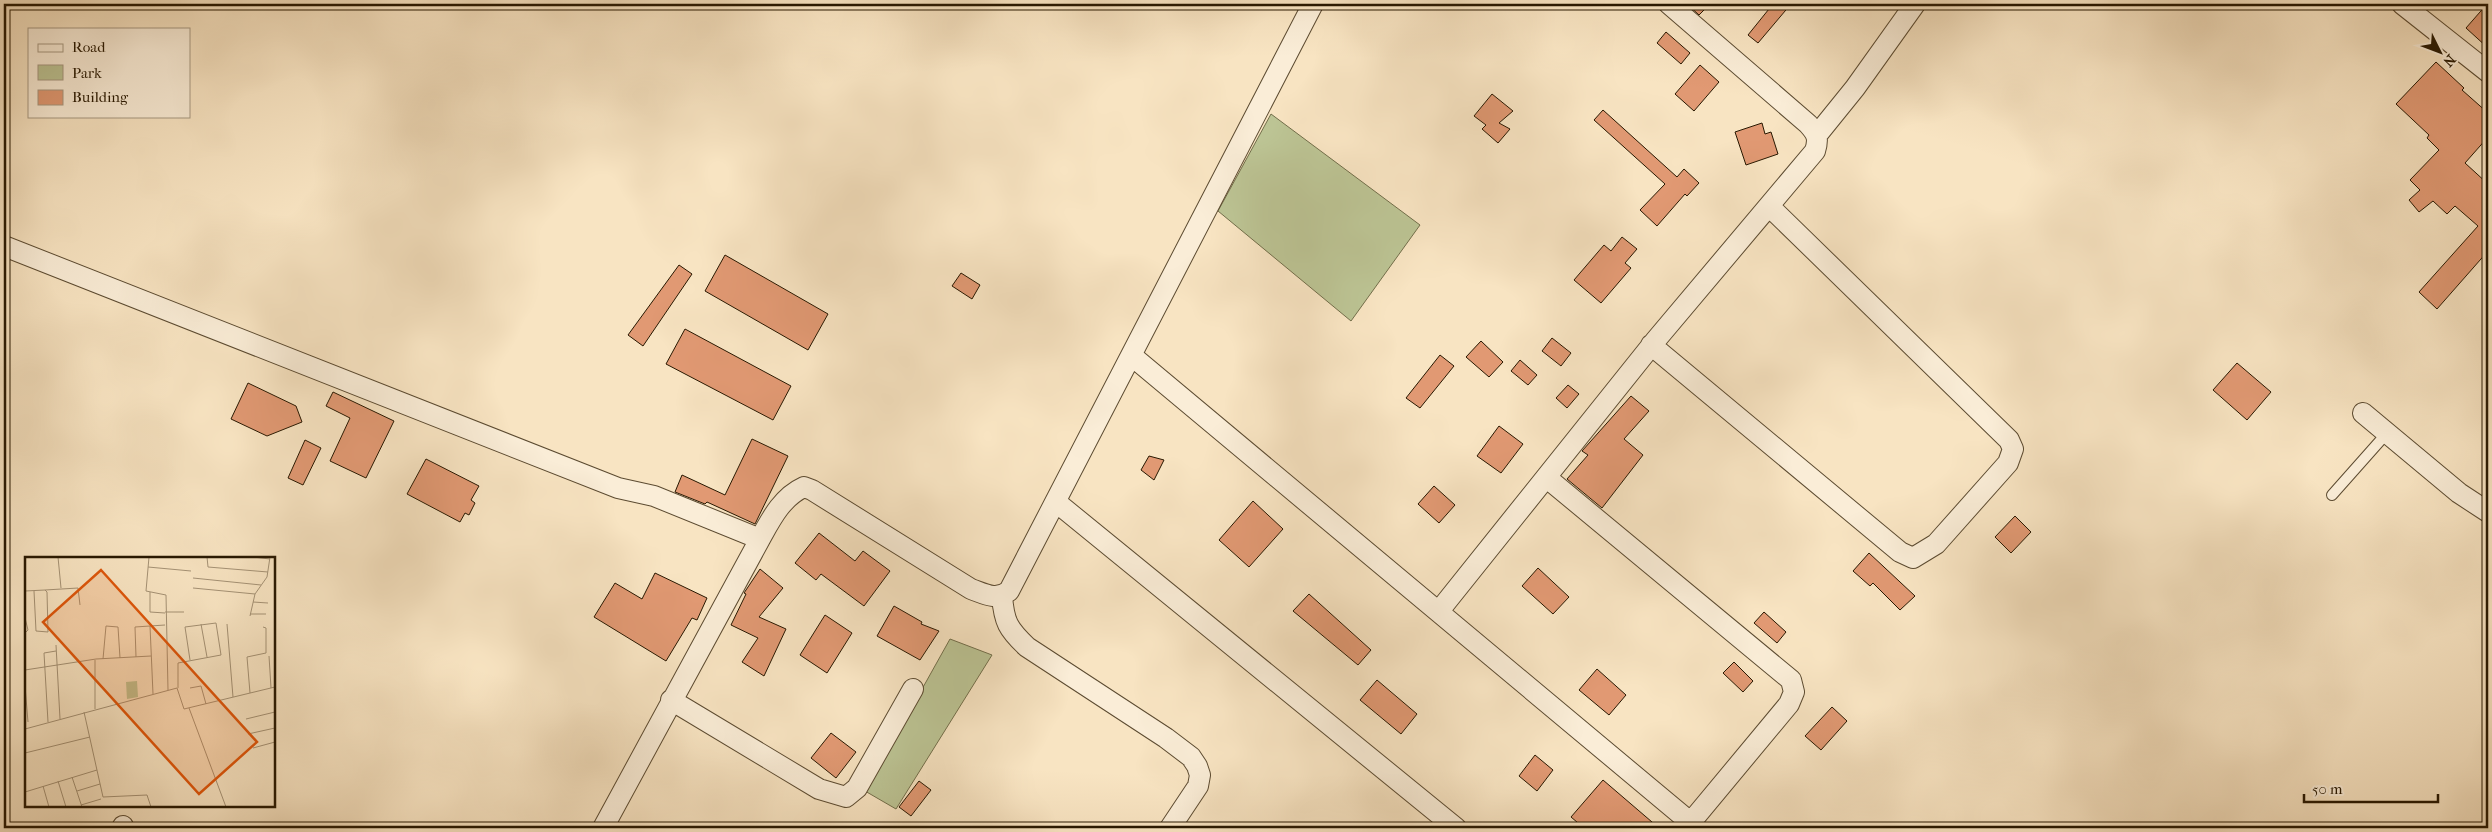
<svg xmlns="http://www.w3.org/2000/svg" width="2492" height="832" viewBox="0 0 2492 832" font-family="'IM FELL French Canon',serif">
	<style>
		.green { fill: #bcc494; stroke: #726e4a }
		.building { fill: #e19973; stroke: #281801 }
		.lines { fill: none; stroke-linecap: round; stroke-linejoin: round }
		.service-casing { stroke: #5c4b31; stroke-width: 12 }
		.minor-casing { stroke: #5c4b31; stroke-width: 22 }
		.service { stroke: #faedd7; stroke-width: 10 }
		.minor { stroke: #faedd7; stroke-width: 20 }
		.inset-road { fill: none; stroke: #a59275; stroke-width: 1 }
		.view { fill: #de560b; fill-opacity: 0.15; stroke: #de560b; stroke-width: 2.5 }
		.inset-edge { fill: none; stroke: #281801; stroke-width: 2.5 }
	</style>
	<rect width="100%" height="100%" fill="#f8e4c2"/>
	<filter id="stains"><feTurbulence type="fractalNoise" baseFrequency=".004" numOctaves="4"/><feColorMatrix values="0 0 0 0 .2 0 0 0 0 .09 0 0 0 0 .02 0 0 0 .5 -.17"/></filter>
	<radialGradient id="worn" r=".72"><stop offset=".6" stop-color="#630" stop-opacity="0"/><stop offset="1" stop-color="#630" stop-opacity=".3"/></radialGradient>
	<path class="green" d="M1271,114L1420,225L1351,321L1218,211Z
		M950,639L992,655L896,809L865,791Z"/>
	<path class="building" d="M1687,4H1710L1699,15Z
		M1773,4H1791L1758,43L1748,35Z
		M2487,4H2488V48L2466,28Z
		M1666,32L1690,53L1681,64L1657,43Z
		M2436,62L2464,88L2462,90L2488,113V137L2465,163L2488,184V251L2437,309L2419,292L2478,226L2455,206L2447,214L2433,201L2419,212L2409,200L2420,190L2410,180L2439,150L2427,138L2429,135L2396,104Z
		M1700,65L1719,82L1694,111L1675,94Z
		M1492,94L1513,111L1499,123L1510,129L1498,143L1482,129L1486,125L1474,116Z
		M1603,110L1677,177L1684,169L1699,183L1687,196L1685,194L1657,226L1640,210L1665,184L1594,120Z
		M1762,123L1765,134L1771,132L1778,154L1746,165L1735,132Z
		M1622,237L1637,249L1625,263L1631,268L1601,303L1574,280L1604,245L1611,251Z
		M725,255L828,314L808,350L705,291Z
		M679,265L692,274L643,346L628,335Z
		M961,273L980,285L972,299L952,286Z
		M685,329L791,386L773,420L666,364Z
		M1552,338L1571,353L1561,366L1542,351Z
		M1481,341L1503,362L1489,377L1466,357Z
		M1440,355L1454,366L1420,408L1406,398Z
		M1520,360L1537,375L1528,385L1511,371Z
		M2237,363L2271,392L2247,420L2213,390Z
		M248,383L296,406L302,422L267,436L231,419Z
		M1568,385L1579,394L1567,408L1556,398Z
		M333,392L394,421L366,478L330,461L350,418L326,406Z
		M1631,396L1649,411L1624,439L1643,455L1602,508L1567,479L1588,455L1582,451Z
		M1499,426L1523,444L1501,473L1477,456Z
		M752,439L788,456L755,524L707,502L705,504L675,492L682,475L725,495Z
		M305,440L321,448L303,485L288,478Z
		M1149,456L1164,460L1154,480L1141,470Z
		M426,459L479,486L471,500L475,503L469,515L465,513L460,522L407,494Z
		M1434,486L1455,505L1439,523L1418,504Z
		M1253,501L1283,529L1249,567L1219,540Z
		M2015,516L2031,532L2011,553L1995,537Z
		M819,533L855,561L863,551L890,571L864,606L821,574L816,580L795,563Z
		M1869,553L1915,596L1900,610L1873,583L1870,586L1853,571Z
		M1538,568L1569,597L1553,614L1522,586Z
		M760,569L783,588L759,617L786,629L764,676L742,662L758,638L731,625L746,594L744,593Z
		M655,573L707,598L697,620L692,618L666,661L594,617L615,583L642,599Z
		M1309,594L1371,650L1358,665L1293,611Z
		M894,606L922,622L921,624L939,631L920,660L877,636Z
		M1764,612L1786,632L1777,643L1754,623Z
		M825,615L852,633L827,673L800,655Z
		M1734,662L1753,681L1743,692L1723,673Z
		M1597,669L1626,695L1609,715L1579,690Z
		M1377,680L1417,714L1401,734L1360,700Z
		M1832,707L1847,721L1821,750L1805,736Z
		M831,733L856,752L836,778L811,758Z
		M1535,755L1553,770L1537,791L1519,776Z
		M1603,780L1659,828H1584L1571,817Z
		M919,781L931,790L911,816L899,807Z"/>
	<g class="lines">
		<g class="service-casing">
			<path id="service" d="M2332,495L2387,433"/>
		</g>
		<g class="minor-casing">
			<path id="minor" d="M2402,4L2488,72
				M1817,135L1855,88L1915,4
				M4,246L618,488L654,496L760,539
				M1651,345L1900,552L1913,558L1936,544L2008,463L2013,449L2009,440L1769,206
				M1132,356L1690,822
				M2363,413L2459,493L2488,512
				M1547,478L1791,680L1794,692L1789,704L1686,828
				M1056,502L1456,828
				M1002,596C1004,622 1008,629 1027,647L1166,738L1191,757L1197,766L1200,775L1198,786L1170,828
				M1439,611L1655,341L1815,151C1819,138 1817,134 1808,124L1669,4
				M671,700L819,789L846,797L857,788L913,689
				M122,828L123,826
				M603,828L760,539C771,519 782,497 804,487L812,490L971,589C985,594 996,601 1009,591L1313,4"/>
		</g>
		<use href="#service" class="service"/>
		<use href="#minor" class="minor"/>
	</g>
	<g transform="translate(25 557)">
		<rect width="250" height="250" fill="#f8e4c2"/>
		<path d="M112,124L113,140L102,142L101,125Z" fill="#bcc494"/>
		<path class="inset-road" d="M33,0L36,31M124,0L121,34L141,38L143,133M182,0L183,10L243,15M228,0L245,2M123,10L166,14M168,21L236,28M168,31L230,37M20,33L53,31L55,48M0,34L20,33L22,35L23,75L11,74L9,34M125,35V55L140,56M228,45L243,46M140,55H159M225,57H241M225,59L230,37L242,20L245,0M0,61L3,73L0,76M176,67L182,100M202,67L208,140M125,69L128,137M31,88L35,162M244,99L246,131M111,100L110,70L140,68M78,102L81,69L93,70L95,101M70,103V152M0,113L71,102L126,99M0,129L3,165M153,131V106L196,98L191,66L160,70L165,103M165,131L176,129L181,147M225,136L222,100L241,96V71L238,70M164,151L201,250M59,155L78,240L122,238L126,250M221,162L250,155M23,165L19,96L31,94M0,172L152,131L159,152L250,130M223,177L250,171M228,191L250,185M0,196L65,180M47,220L57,250M33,224L41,250M18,229L24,250M52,234L75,227M0,235L72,213M56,248L76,242"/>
		<path class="view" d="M76,13L232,185L174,237L18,65Z"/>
		<rect width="250" height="250" class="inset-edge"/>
	</g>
	<rect width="2492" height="832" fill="none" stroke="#f8e4c2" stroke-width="20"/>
	<rect x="5" y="5" width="2482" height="822" fill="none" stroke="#281801" stroke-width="2.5"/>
	<rect x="10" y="10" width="2472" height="812" fill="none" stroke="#281801"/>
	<rect x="28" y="28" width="162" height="90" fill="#faedd7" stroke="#a69881"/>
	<rect x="38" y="44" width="25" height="8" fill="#faedd7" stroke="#a69881"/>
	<text x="72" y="52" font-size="15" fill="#281801">Road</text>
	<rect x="38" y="65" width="25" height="15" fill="#bcc494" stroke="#a69881"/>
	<text x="72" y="78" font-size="15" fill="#281801">Park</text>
	<rect x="38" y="90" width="25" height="15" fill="#e19973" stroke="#a69881"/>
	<text x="72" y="102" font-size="15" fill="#281801">Building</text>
	<g transform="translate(2440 52) rotate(132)" stroke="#faedd7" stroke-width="4" paint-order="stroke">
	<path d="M0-4L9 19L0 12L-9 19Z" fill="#281801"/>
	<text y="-8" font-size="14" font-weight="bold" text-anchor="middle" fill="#281801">N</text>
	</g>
	<path d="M2304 794v8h134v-8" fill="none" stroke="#281801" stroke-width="2.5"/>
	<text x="2312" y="794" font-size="15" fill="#281801" stroke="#faedd7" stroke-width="4" paint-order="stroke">50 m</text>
	<rect width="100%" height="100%" filter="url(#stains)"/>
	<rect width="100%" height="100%" fill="url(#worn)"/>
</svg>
